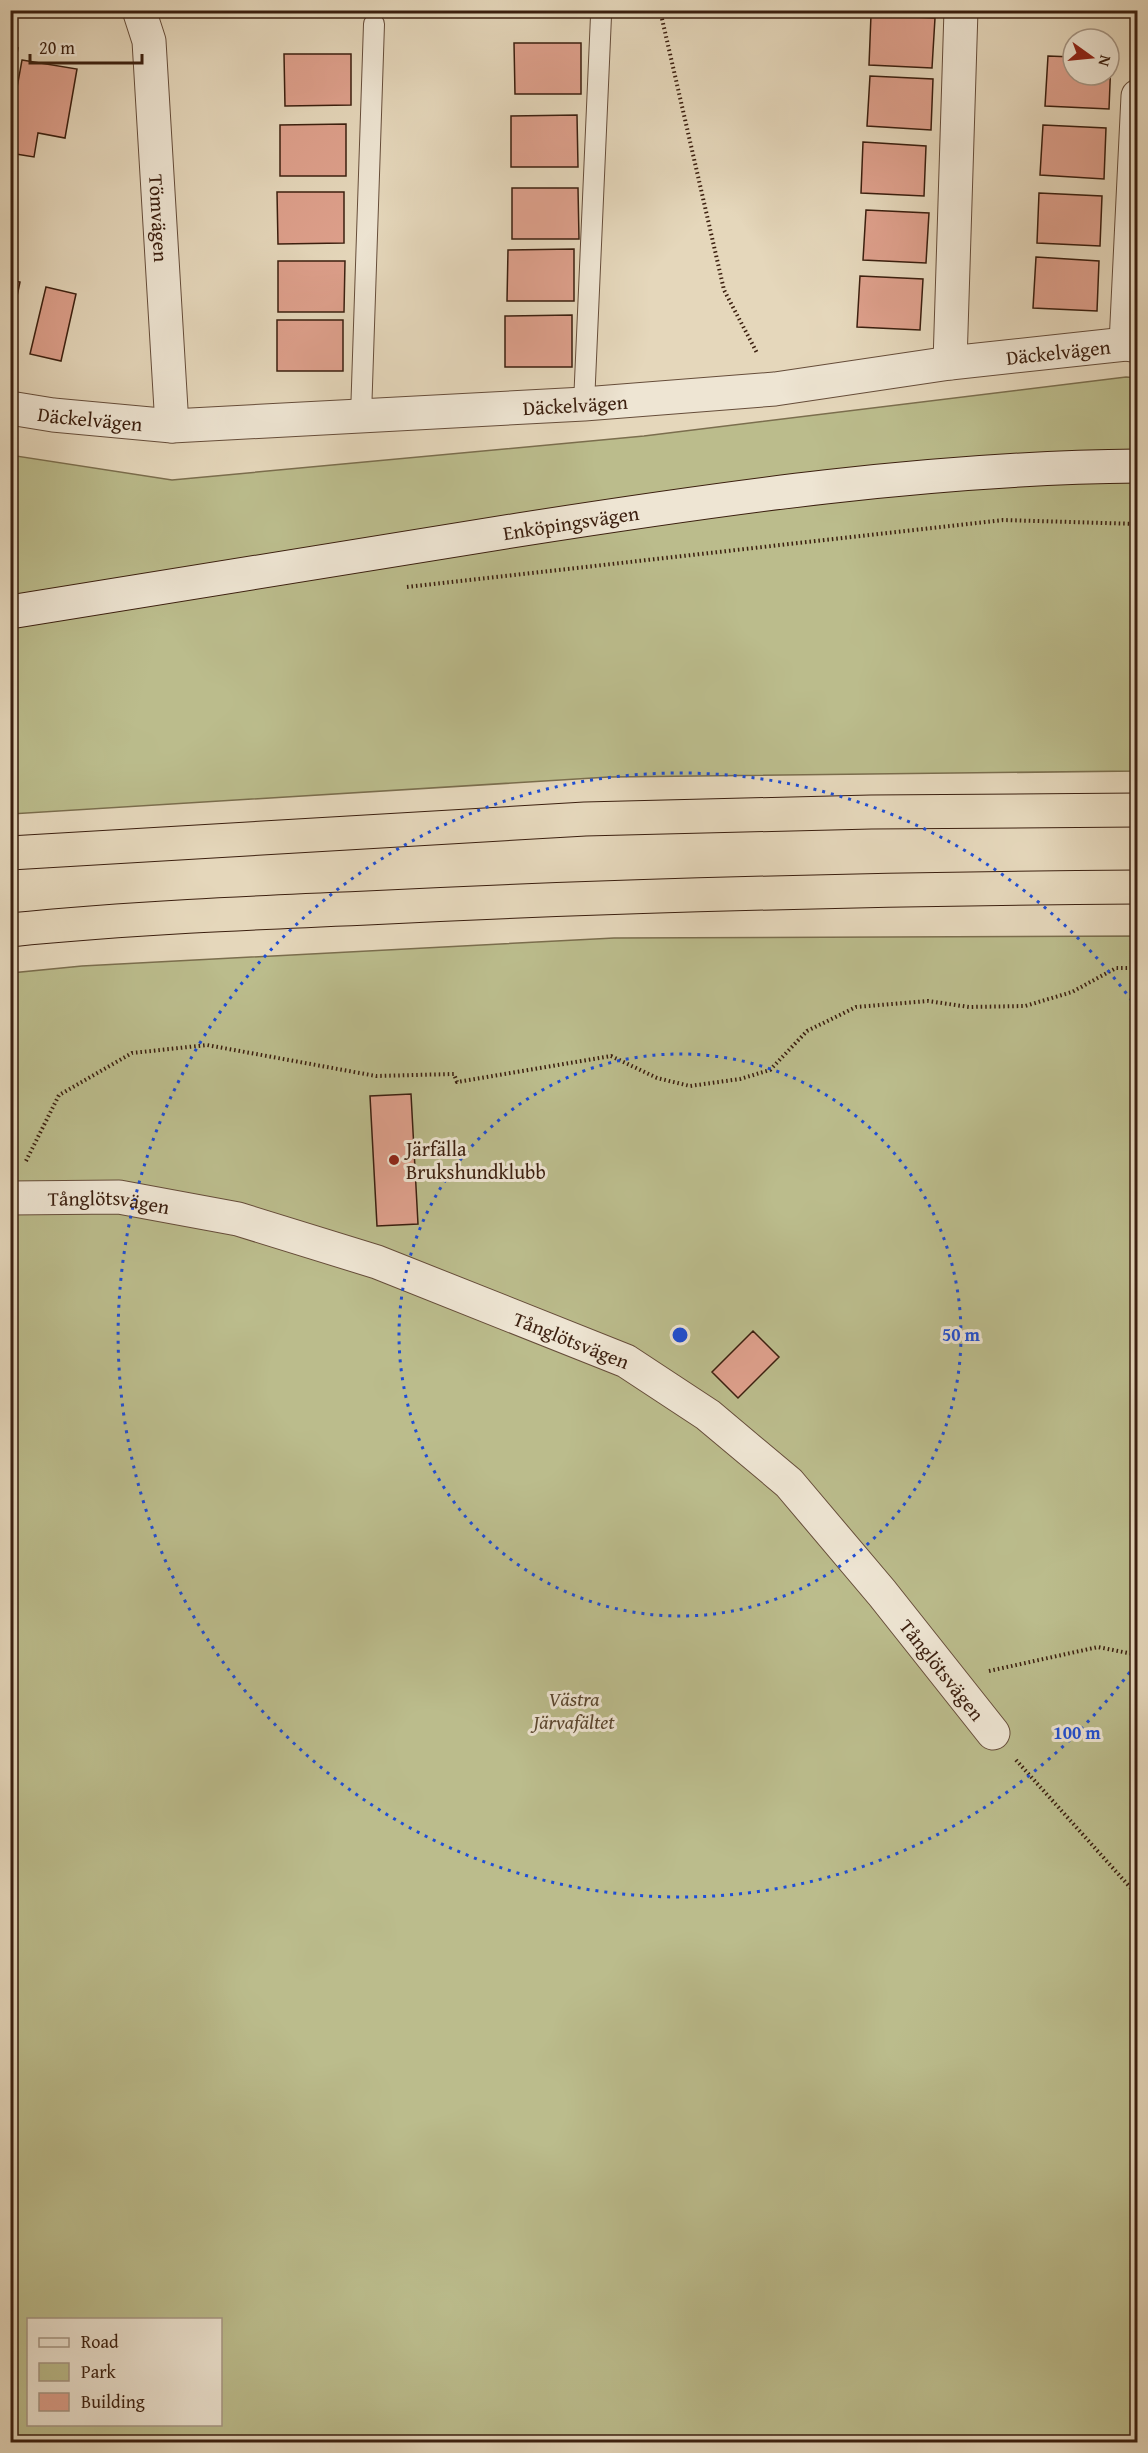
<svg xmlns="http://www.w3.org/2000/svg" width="1148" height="2453" viewBox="0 0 1148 2453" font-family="'Gentium Book Plus',serif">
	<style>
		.green { fill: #bbbc8c; stroke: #7b6e4e; stroke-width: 1.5; fill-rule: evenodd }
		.building { fill: #dea08c; stroke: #3b1f0f; stroke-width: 1.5 }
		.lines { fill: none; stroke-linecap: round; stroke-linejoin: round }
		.lane-casing { stroke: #664d3a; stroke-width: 22 }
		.street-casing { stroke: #664d3a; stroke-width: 35 }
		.secondary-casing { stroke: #3b1f0f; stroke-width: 35 }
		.highway-casing { stroke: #3b1f0f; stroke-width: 35 }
		.path { stroke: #3b1f0f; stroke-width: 4; stroke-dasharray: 1.5 3; stroke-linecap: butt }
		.lane { stroke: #eee5d3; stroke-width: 20 }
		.street { stroke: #eee5d3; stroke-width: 33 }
		.secondary { stroke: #eee5d3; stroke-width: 33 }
		.highway { stroke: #e5d7bb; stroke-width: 33 }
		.ring { fill: none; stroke: #1d4ed8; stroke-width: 3; stroke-dasharray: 3 6 }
		.poi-dot { fill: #8f2418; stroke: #eee5d3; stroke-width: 2 }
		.labels { text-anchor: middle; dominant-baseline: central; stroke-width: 6; stroke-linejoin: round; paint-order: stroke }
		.street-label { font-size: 20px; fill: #3b1f0f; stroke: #eee5d3 }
		.poi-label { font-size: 20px; fill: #3b1f0f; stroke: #eee5d3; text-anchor: start }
		.park-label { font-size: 20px; font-style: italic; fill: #5b462e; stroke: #eee5d3 }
		.centre { fill: #1d4ed8; stroke: #eee5d3; stroke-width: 3 }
		.ring-label { font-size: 18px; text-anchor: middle; font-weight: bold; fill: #1d4ed8; stroke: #eee5d3; stroke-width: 6; stroke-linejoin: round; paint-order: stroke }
	</style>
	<rect width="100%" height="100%" fill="#e5d7bb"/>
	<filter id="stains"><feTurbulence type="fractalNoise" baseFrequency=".00333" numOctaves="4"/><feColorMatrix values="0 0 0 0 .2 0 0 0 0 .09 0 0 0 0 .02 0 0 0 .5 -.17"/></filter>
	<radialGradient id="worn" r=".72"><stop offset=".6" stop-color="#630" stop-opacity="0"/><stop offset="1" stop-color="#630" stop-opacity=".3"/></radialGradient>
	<path class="green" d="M1126,377L1137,378V771L609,777L11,814L10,455L172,480L644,436Z
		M1137,936V2442H11V973L82,966L614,938ZM28,2320H220V2424H28Z"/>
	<path class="building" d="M871,15L935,18L932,68L869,65Z
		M514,43H581V94H515Z
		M10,47L18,48L10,95Z
		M284,54H351V105L285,106Z
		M1048,56L1073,57V75H1109V59H1111L1109,109L1045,106Z
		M22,60L77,69L65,138L38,133L34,157L10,153V126Z
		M870,76L933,79L931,130L867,126Z
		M577,115L578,167H511V116Z
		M346,124V176H280V125Z
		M1043,125L1106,128L1104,179L1040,175Z
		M863,142L926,146L924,196L861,193Z
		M512,188H578L579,239H512Z
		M277,192H344V243L278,244Z
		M1039,193L1102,196L1100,246L1037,243Z
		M866,210L929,213L926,263L863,260Z
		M574,249V301H507L508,250Z
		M1036,257L1099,261L1097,311L1033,308Z
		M278,261H345L344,312H278Z
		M860,276L923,279L920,330L857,327Z
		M10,280L20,282L10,329Z
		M46,287L76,294L61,361L30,354Z
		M572,315V367H505V316Z
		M277,320H343V371H277Z
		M411,1094L418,1224L377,1226L370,1096Z
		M753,1331L779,1357L738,1398L712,1372Z"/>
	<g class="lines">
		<g class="lane-casing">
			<path id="lane" d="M584,404L601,16
				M361,416L374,24"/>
		</g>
		<g class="street-casing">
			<g id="street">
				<path id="s1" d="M139,10L149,41L172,426"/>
				<path d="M1126,344L1138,96"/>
				<path d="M950,363L961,10"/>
				<path id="s2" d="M10,408L53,415L172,426L584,404L775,389L950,363L1126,344L1138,346"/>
				<path id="s3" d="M10,1198L119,1197L238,1219L377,1262L626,1361L708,1415L789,1483L882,1593L993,1733"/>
			</g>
		</g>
		<g class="secondary-casing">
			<g id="secondary">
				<path id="s4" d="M10,612C180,583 349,556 518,530C723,498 930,468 1138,466"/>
			</g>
		</g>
		<g class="highway-casing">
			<path id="highway" d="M10,853L585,819L871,812L1138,810
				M10,930C129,918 248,913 367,908C624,895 880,889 1138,887"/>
		</g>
		<path class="path" d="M660,10L724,290L757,353
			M407,587L1003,520L1138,524
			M26,1161L59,1095L132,1053L207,1045L376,1076L454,1074L457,1082L611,1056L657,1078L690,1086L740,1079L770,1070L807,1031L856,1007L928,1001L969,1007L1025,1006L1072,992L1116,968H1138
			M989,1671L1098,1647L1138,1655
			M1016,1760L1138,1896"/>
		<use href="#lane" class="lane"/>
		<use href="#street" class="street"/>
		<use href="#secondary" class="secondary"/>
		<use href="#highway" class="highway"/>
	</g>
	<g class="ring">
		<circle cx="680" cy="1335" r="281"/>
		<path d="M1135 1665A562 562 0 1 1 1135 1005"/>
	</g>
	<circle class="poi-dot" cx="394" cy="1160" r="6"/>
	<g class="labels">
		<g class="street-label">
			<text stroke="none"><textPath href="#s1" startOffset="210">Tömvägen</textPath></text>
			<text stroke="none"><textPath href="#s2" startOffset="1053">Däckelvägen</textPath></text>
			<text stroke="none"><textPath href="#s2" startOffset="567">Däckelvägen</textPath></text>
			<text stroke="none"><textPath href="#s2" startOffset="81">Däckelvägen</textPath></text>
			<text stroke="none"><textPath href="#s4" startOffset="568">Enköpingsvägen</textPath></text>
			<text stroke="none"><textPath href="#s3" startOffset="99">Tånglötsvägen</textPath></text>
			<text stroke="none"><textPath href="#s3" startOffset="585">Tånglötsvägen</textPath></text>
			<text stroke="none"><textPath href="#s3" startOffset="1089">Tånglötsvägen</textPath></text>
		</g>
		<g class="poi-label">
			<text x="406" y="1148">Järfälla<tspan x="406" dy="23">Brukshundklubb</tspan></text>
		</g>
		<g class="park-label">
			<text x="574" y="1698">Västra<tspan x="574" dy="23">Järvafältet</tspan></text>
		</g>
	</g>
	<circle cx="680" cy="1335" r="9" class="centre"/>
	<g class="ring-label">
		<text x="961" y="1341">50 m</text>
		<text x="1077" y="1739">100 m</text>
	</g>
	<rect width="1148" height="2453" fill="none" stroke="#e5d7bb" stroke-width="36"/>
	<rect x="12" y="12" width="1124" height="2429" fill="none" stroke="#3b1f0f" stroke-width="3"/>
	<rect x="18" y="18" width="1112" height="2417" fill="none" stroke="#3b1f0f" stroke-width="1.5"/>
	<rect x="27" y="2318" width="195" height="108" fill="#eee5d3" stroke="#a69685" stroke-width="1.5"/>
	<rect x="39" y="2338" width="30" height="9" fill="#eee5d3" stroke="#a69685" stroke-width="1.5"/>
	<text x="81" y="2348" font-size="18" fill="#3b1f0f">Road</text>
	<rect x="39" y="2363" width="30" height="18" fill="#bbbc8c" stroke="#a69685" stroke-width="1.5"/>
	<text x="81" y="2378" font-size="18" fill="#3b1f0f">Park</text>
	<rect x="39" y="2393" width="30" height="18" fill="#dea08c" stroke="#a69685" stroke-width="1.5"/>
	<text x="81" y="2408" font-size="18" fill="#3b1f0f">Building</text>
	<g transform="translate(1091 57) rotate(105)"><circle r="28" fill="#eee5d3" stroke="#a69685" stroke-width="1.5"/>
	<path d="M0-4.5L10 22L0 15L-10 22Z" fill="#8f2418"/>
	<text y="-9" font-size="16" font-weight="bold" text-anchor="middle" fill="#3b1f0f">N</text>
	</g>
	<path d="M30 54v9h112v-9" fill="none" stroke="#3b1f0f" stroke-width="3"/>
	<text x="39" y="54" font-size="18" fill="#3b1f0f" stroke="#eee5d3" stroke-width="4.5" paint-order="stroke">20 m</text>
	<rect width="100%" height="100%" filter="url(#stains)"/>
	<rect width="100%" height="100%" fill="url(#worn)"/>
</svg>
